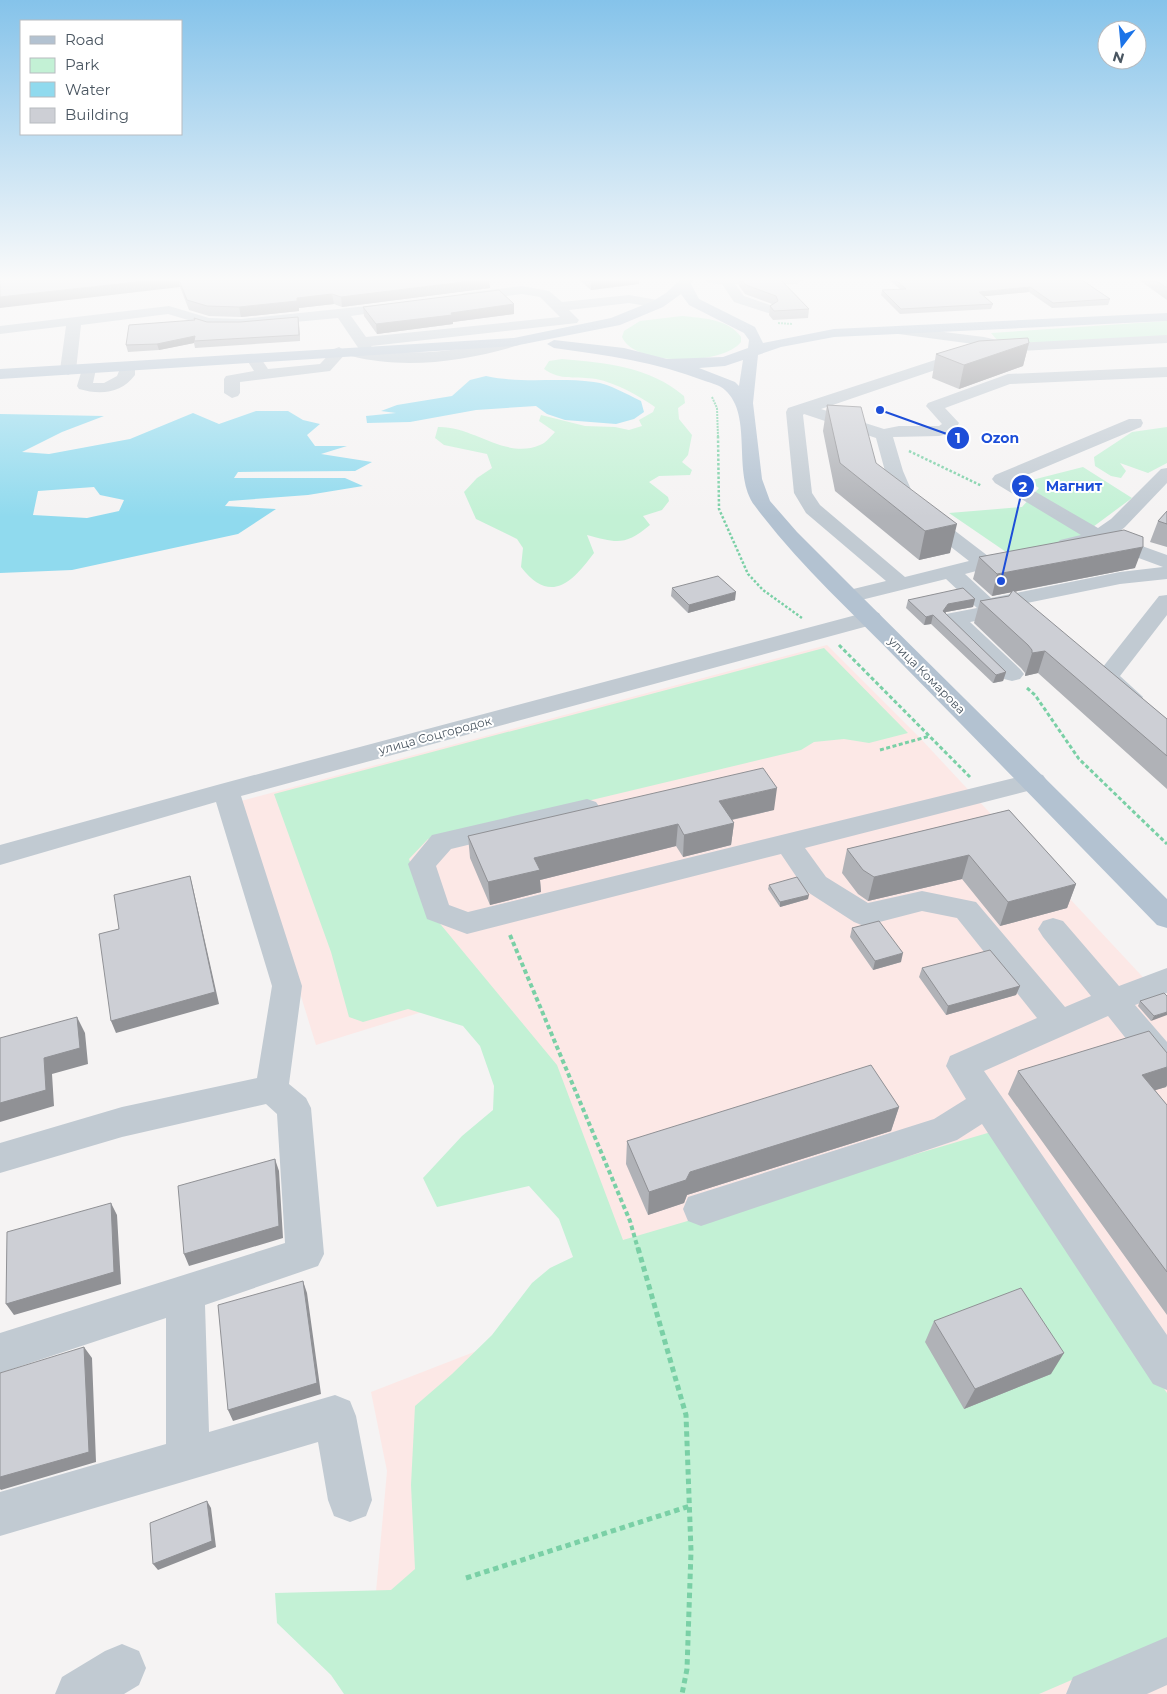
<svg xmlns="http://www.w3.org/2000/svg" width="1167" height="1694" viewBox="0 0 1167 1694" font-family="Montserrat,sans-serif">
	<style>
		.medical { fill: #fce8e6 }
		.green { fill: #c3f1d5 }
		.water { fill: #90daee; fill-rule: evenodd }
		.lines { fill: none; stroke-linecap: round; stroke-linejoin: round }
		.path-far4 { stroke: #7ad0a6; stroke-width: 2; stroke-dasharray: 2 1; stroke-linecap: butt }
		.path-far3 { stroke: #7ad0a6; stroke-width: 2.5; stroke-dasharray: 2.5 2; stroke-linecap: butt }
		.path-far2 { stroke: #7ad0a6; stroke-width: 3; stroke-dasharray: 4 2.5; stroke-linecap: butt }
		.path-far1 { stroke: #7ad0a6; stroke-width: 4; stroke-dasharray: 4.5 3; stroke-linecap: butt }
		.path { stroke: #7ad0a6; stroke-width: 5; stroke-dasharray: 5.5 4; stroke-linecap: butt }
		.minor { fill: #c1cad2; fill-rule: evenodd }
		.major { fill: #b3c2d1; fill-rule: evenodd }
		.wall { fill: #b0b2b7 }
		.shaded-wall { fill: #909195 }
		.building { fill: #cdcfd5; stroke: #909195 }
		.labels { text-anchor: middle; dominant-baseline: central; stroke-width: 4; stroke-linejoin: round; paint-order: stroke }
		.street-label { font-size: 12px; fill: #4a5661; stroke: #fff }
		.leader { fill: none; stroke: #1d4ed8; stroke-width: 2 }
		.callout-dot { fill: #1d4ed8; stroke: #fff; stroke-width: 2 }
		.mark-label { font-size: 15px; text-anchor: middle; font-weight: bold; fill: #fff }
		.callout-label { font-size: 14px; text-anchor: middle; font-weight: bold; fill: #1d4ed8; stroke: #fff; stroke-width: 4; stroke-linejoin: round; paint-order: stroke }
	</style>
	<rect width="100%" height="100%" fill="#f5f3f3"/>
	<path class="medical" d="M827,645L921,739L1167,1003V1694H383L372,1636L387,1471L371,1392L595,1305L470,997L316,1045L241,801Z"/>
	<path class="green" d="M682,316C702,318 729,319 741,337V342C723,366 634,366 622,337L624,331L640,321Z
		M1167,321V337L1027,343L997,340L991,333Z
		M562,359C605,363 649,366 684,396L685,403L678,408L679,419L692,435L688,455L682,462L692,470L690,475L659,476L649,482L668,497L669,501L662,510L643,516L650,525C625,546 617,543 587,535L594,553C573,581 551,606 521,567L523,548L517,539L476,519L464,492L477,478L492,468L487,454L444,445L435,438L438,427C474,426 506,460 540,445C546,443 551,436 555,432L539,421L541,415L585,426L615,427L629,430L642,426L639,420L653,412L655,407C638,395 616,383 596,379C577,376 560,381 544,369L549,361Z
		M1167,427V463L1148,473L1120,463L1126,471L1121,478L1111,476L1095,466L1094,457L1132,432Z
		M1083,467L1132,498L1074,541L1009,554L949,513L1022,507L1039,488L1028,481Z
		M824,648L908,733L869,743L844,739L814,742L801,750L428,839L409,859L427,908L557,1065L623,1240L991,1132L1167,1393V1639L1039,1694H344L331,1675L277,1623L275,1593L391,1590L415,1569L411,1485L415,1406L452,1374L492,1335L532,1283L550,1268L573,1257L559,1219L529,1186L437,1207L423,1178L462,1136L493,1110L494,1086L480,1046L463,1026L408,1009L363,1022L349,1017L331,952L274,794Z"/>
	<path class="water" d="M486,376C523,384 557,377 594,382C610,384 626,394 641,401L644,412L634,419L616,424L565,420L547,414L536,406L476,410L410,422L367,423L366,416L396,413L381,411L397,405L452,396L470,380Z
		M256,411H288L303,420L320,424L307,435L315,446H347L321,454L372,462L355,471L238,472L234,478H345L363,486L308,495L229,501L225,506L276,509L238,534L72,570L0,573V414L104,416L62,432L22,452L49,454L130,439L193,413L219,424ZM94,487L100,495L124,500L119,511L87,518L33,515L38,491Z"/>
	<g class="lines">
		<path class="path-far4" d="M778,323L792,324
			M712,397L717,408L718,437"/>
		<path class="path-far3" d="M718,436L719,509L748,574L763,590L802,618
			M909,451L982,486"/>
		<path class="path-far2" d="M839,645L970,777
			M1027,688L1035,695L1079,759L1167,844
			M880,750L930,736"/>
		<path class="path-far1" d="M510,935L630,1221L638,1249"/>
		<path class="path" d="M638,1248L686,1415L691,1551L687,1669L682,1694
			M466,1578L690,1506"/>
		<path class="minor" d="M706,280H804L797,284H735L744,296L773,306L775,309L773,312L768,313L734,302L722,284L708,283Z
			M522,286L549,291L562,302L629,295L663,301L665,304L658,308L629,303L569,310L579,320L577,323L371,346L374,350C427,356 463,350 514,338L521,342L519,345C466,361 406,370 351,356L348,353L351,350L359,349L338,318L241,327L208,326L168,314L81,325L76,370L68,375L60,370L66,326L0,334V326L169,306L209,318L241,319L406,302L408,305L406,308L351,316L366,337L560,317L540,297L522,294L464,301L457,297L464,293Z
			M896,326L984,337L997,340L999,344L1167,335V343L985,353L821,409L884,429L899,426H939L942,424L926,406L928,403L1008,374L1167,367V377L1010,384L945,408L959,423L953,433L939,436L893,437L903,471L916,501L988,556L996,554L1003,556L1006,560L1003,564L965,574L991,598L1120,572L1163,567L1098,543L1067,550L1060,548L1057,544L1060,540L1081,535L995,483L992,479L995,475L1129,419H1141L1143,423L1141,427L1015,480L1098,528L1111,519L1161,469L1167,468V483L1125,527L1114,536L1167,555V579L1120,584L1003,608L1005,611L1002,616L970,622L1020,669L1024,674L1020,679L1012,681L1004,679L946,624L943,619L946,614L977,608L946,579L849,603L841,602L838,597L841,592L886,581L806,513L794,493L786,412L788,408L981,345L891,333L889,330ZM804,414L876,438L885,471L901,508L969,561L905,577L820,505L812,493L803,415Z
			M339,347L347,352L330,371L240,382V393L238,396L232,398L224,393V379L226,376L254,371L245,357L248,354H258L268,369L320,364L334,349Z
			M127,362L135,367V375C121,394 100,395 79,389L77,386L83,366H93L96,369L93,383H104L117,376L122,364Z
			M1167,595V615L1120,676L1143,697L1139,702C1122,706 1105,691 1095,677L1159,596Z
			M871,611L879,613L882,618L879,623L241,796L302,986L289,1084L306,1098L311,1108L324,1254L318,1266L205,1305L209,1432L335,1395L350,1401L356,1416L372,1500L366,1516L350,1522L334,1516L328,1500L318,1442L0,1536V1492L166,1444V1318L0,1373V1333L285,1243L277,1114L266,1104L122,1137L0,1173V1143L122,1107L257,1078L272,986L216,802L0,865V845L217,785Z
			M1034,773L1043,775L1047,781L1043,787L805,848L826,877L868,903L922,891L976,902L1065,1007L1091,996L1043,937L1038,929L1043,921L1053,918L1063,921L1119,986L1167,968V993L1135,1005L1167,1042V1078L1155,1075L1108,1016L984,1071L1167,1335V1390L1153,1384L982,1124L957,1140L701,1226L688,1221L683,1209L688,1197L934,1119L966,1099L946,1066L950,1056L1037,1018L957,918L922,911L864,926L854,922L806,891L781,854L467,934L427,919L408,864L432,835L587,799L596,802L600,808L596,814L451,849L436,866L449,905L468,912Z
			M1167,1637V1685L1147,1694H1066L1073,1677Z
			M122,1644L139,1651L146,1668L139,1685L124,1694H55L62,1677L105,1651Z"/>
		<path class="major" d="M680,280H693L691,284L699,299L755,327L763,343L834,329L1167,313V321L834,337L781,347L758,355L753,403L762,479L770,501L797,532L857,592L1167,899V928L1157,925C1071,837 986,749 900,662C851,611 797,563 755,506C731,474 754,416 725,390C720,385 711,383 705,381C656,362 606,355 554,348L547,344L554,340L624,348L667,359L723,357L748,348L749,340L744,333L689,305L681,294L663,307L620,325L514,346L0,379V369L514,338L611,318L653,301L666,293ZM743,360L739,386L735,382L699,368L725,366Z"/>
	</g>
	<path class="wall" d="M0,280H489L490,288L342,307L334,304L299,308V311L241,317L209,316L189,310L180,287Z
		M579,280H639V284L591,290Z
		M739,280H781L809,309L808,318L773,320L769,315L770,306L772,304L745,294L739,286Z
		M889,280H1082L1110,299L1108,305L1052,308L1029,292L984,296L993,304L991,309L900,314L881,295L882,290L900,289Z
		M1139,280H1167V300Z
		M514,304V314L453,322V324L377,334L364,316L363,307Z
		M298,317L300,341L195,348L194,343L159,350L128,352L126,345L194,320V318L207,322H240Z
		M1029,343L1023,366L959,389L932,378L936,354Z
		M827,405L950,553L919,560L835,491L823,431Z
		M1167,511V547L1150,542L1158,521Z
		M979,557L1135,568L1014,592L1167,719V789L1038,673L1025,676V673L1021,668L974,623L980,601L1009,596L1011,592L992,596L973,579Z
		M672,588L735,600L688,613L671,596Z
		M975,599L973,607L946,612L945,613L1006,672L1003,681L993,683L931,624L924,625L906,608L908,600Z
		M774,810L732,820L734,823L731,845L683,857L676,846L540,880L541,892L490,905L470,858L468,836Z
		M1009,810L1076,884L1067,908L1000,926L962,879L868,901L858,894L842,873L847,849Z
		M769,885L808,899L780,907L768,889Z
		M852,928L901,962L873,970L850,937Z
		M922,968L1020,986L1016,995L946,1015L919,977Z
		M1167,996L1151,1021L1138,1006L1140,1001Z
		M1167,1053V1085L1166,1087L1155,1090L1167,1105V1315L1008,1094L1018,1071Z
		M899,1107L891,1131L687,1195L684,1203L648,1215L626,1164L627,1141Z
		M934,1321L1051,1374L964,1409L925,1342Z"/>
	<path class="shaded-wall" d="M155,280H178L180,287L0,308V297Z
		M479,280H489L490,288L342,307L341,297Z
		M591,280H639V284L591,290Z
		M1030,287L1029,292L977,297L979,292Z
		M332,294L334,304L299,308V311L241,317L239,307L297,298Z
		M514,304V314L453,322V324L377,334L376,324L451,313Z
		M298,317L299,323L300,341L299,335Z
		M195,336L194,341V343L159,350L157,344Z
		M1029,343L1023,366L959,389L964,365Z
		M957,524L950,553L919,560L925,531Z
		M1143,547L1135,568L992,596L997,574Z
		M736,592L735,600L688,613L689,605Z
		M975,599L973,607L946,612L941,619L943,611L948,604Z
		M933,615L931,624L924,625L926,617Z
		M1045,651L1038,673L1025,676L1032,653Z
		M1006,672L1003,681L993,683L996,675Z
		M777,788L774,810L717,823L719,801Z
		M734,823L731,845L683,857L684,835Z
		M678,824L676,846L540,880L541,892L490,905L488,882L534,858Z
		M969,855L962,879L868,901L874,877Z
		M190,876L193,888L219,1004L116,1033L111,1021Z
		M1076,884L1067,908L1000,926L1008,902Z
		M809,895L808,899L780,907V902Z
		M903,953L901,962L873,970L875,961Z
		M1020,986L1016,995L946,1015L948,1006Z
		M1167,1012V1015L1151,1021L1154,1016Z
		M77,1017L85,1033L88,1064L52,1074L54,1106L0,1122V1103L44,1058Z
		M1167,1067V1085L1166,1087L1129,1098L1142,1075Z
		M899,1107L891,1131L687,1195L684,1203L648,1215L649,1192L690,1172Z
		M275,1159L279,1171L283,1238L189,1266L184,1254Z
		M111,1203L117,1215L121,1284L14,1315L6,1304Z
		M303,1281L307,1293L321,1394L233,1421L228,1410Z
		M84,1347L92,1358L96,1462L1,1490L0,1489V1477Z
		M1064,1353L1051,1374L964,1409L975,1389Z
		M207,1501L211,1508L216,1547L158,1570L153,1564Z"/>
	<path class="building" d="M0,280H155L0,297Z
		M179,280H479L341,297L332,294L297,298V301L239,307L207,306L187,300Z
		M741,280H781L809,309L774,311L770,306L778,301L776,296L746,285Z
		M896,280H1082L1110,299L1053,303L1030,287L979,292L993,304L901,309L882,290L906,289Z
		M1155,280H1167V288Z
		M499,290L514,304L451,313L452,315L376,324L363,307Z
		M298,317L299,335L194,341L195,336L157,344L126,345L129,325L195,320L194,318L207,322H240Z
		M1028,338L1029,343L964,365L936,354L979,341Z
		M827,405L861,407L876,463L957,524L925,531L840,463Z
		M1167,511V524L1158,521Z
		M1124,530L1143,537V547L997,574L979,557Z
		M718,576L736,592L689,605L672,588Z
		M963,588L975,599L948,604L943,611L1006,672L996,675L933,615L926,617L908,600Z
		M1013,590L1167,719V756L1045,651L1032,653V650L1028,645L980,601L1009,596Z
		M763,768L777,788L719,801L734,823L684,835L678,824L534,858L540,870L488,882L468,836Z
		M1009,810L1076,884L1008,902L969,855L874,877L863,870L847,849Z
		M190,876L215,992L111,1021L99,934L119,929L114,895Z
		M797,877L809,895L780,902L769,885Z
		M879,921L903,953L875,961L852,928Z
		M990,950L1020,986L948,1006L922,968Z
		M1164,993L1167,996V1012L1154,1016L1140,1001Z
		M77,1017L80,1048L44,1058L46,1090L0,1103V1038Z
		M1149,1031L1167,1053V1067L1142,1075L1167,1105V1272L1018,1071Z
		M871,1065L899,1107L690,1172L686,1180L649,1192L627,1141Z
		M275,1159L279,1226L184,1254L178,1186Z
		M111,1203L114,1272L6,1304L7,1232Z
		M303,1281L317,1383L228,1410L218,1305Z
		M1021,1288L1064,1353L975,1389L934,1321Z
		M84,1347L89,1452L0,1477V1373Z
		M207,1501L212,1541L153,1564L150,1523Z"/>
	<linearGradient id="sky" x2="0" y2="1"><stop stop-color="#85c3ea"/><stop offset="0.54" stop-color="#fafafa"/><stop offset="1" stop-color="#fafafa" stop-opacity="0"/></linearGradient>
	<rect width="1167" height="517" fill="url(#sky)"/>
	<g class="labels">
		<g class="street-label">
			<text transform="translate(927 675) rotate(45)">улица Комарова</text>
			<text transform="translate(435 735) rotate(-15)">улица Соцгородок</text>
		</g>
	</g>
	<path class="leader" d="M880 410L958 438M1001 581L1023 486"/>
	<g class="callout-dot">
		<circle cx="880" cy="410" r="5"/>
		<circle cx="1001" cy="581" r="5"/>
		<circle cx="958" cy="438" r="12"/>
		<circle cx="1023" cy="486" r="12"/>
	</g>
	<g class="mark-label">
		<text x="958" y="443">1</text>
		<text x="1023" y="492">2</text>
	</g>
	<g class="callout-label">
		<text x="1000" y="443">Ozon</text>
		<text x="1074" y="491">Магнит</text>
	</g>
	<rect x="20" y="20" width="162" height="115" fill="#ffffff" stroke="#b7bbc0"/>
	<rect x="30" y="36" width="25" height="8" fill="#b3c2d1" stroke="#b7bbc0"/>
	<text x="65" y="45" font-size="15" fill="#4a5661">Road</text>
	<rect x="30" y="58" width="25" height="15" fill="#c3f1d5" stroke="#b7bbc0"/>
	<text x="65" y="70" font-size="15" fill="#4a5661">Park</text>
	<rect x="30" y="82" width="25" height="15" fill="#90daee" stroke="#b7bbc0"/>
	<text x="65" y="95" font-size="15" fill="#4a5661">Water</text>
	<rect x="30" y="108" width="25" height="15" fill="#cdcfd5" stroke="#b7bbc0"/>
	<text x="65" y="120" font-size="15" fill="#4a5661">Building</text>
	<g transform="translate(1122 45) rotate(196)"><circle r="24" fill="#ffffff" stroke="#b7bbc0"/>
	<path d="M0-4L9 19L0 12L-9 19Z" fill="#1a73e8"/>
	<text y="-8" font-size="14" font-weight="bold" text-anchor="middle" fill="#4a5661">N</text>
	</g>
</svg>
